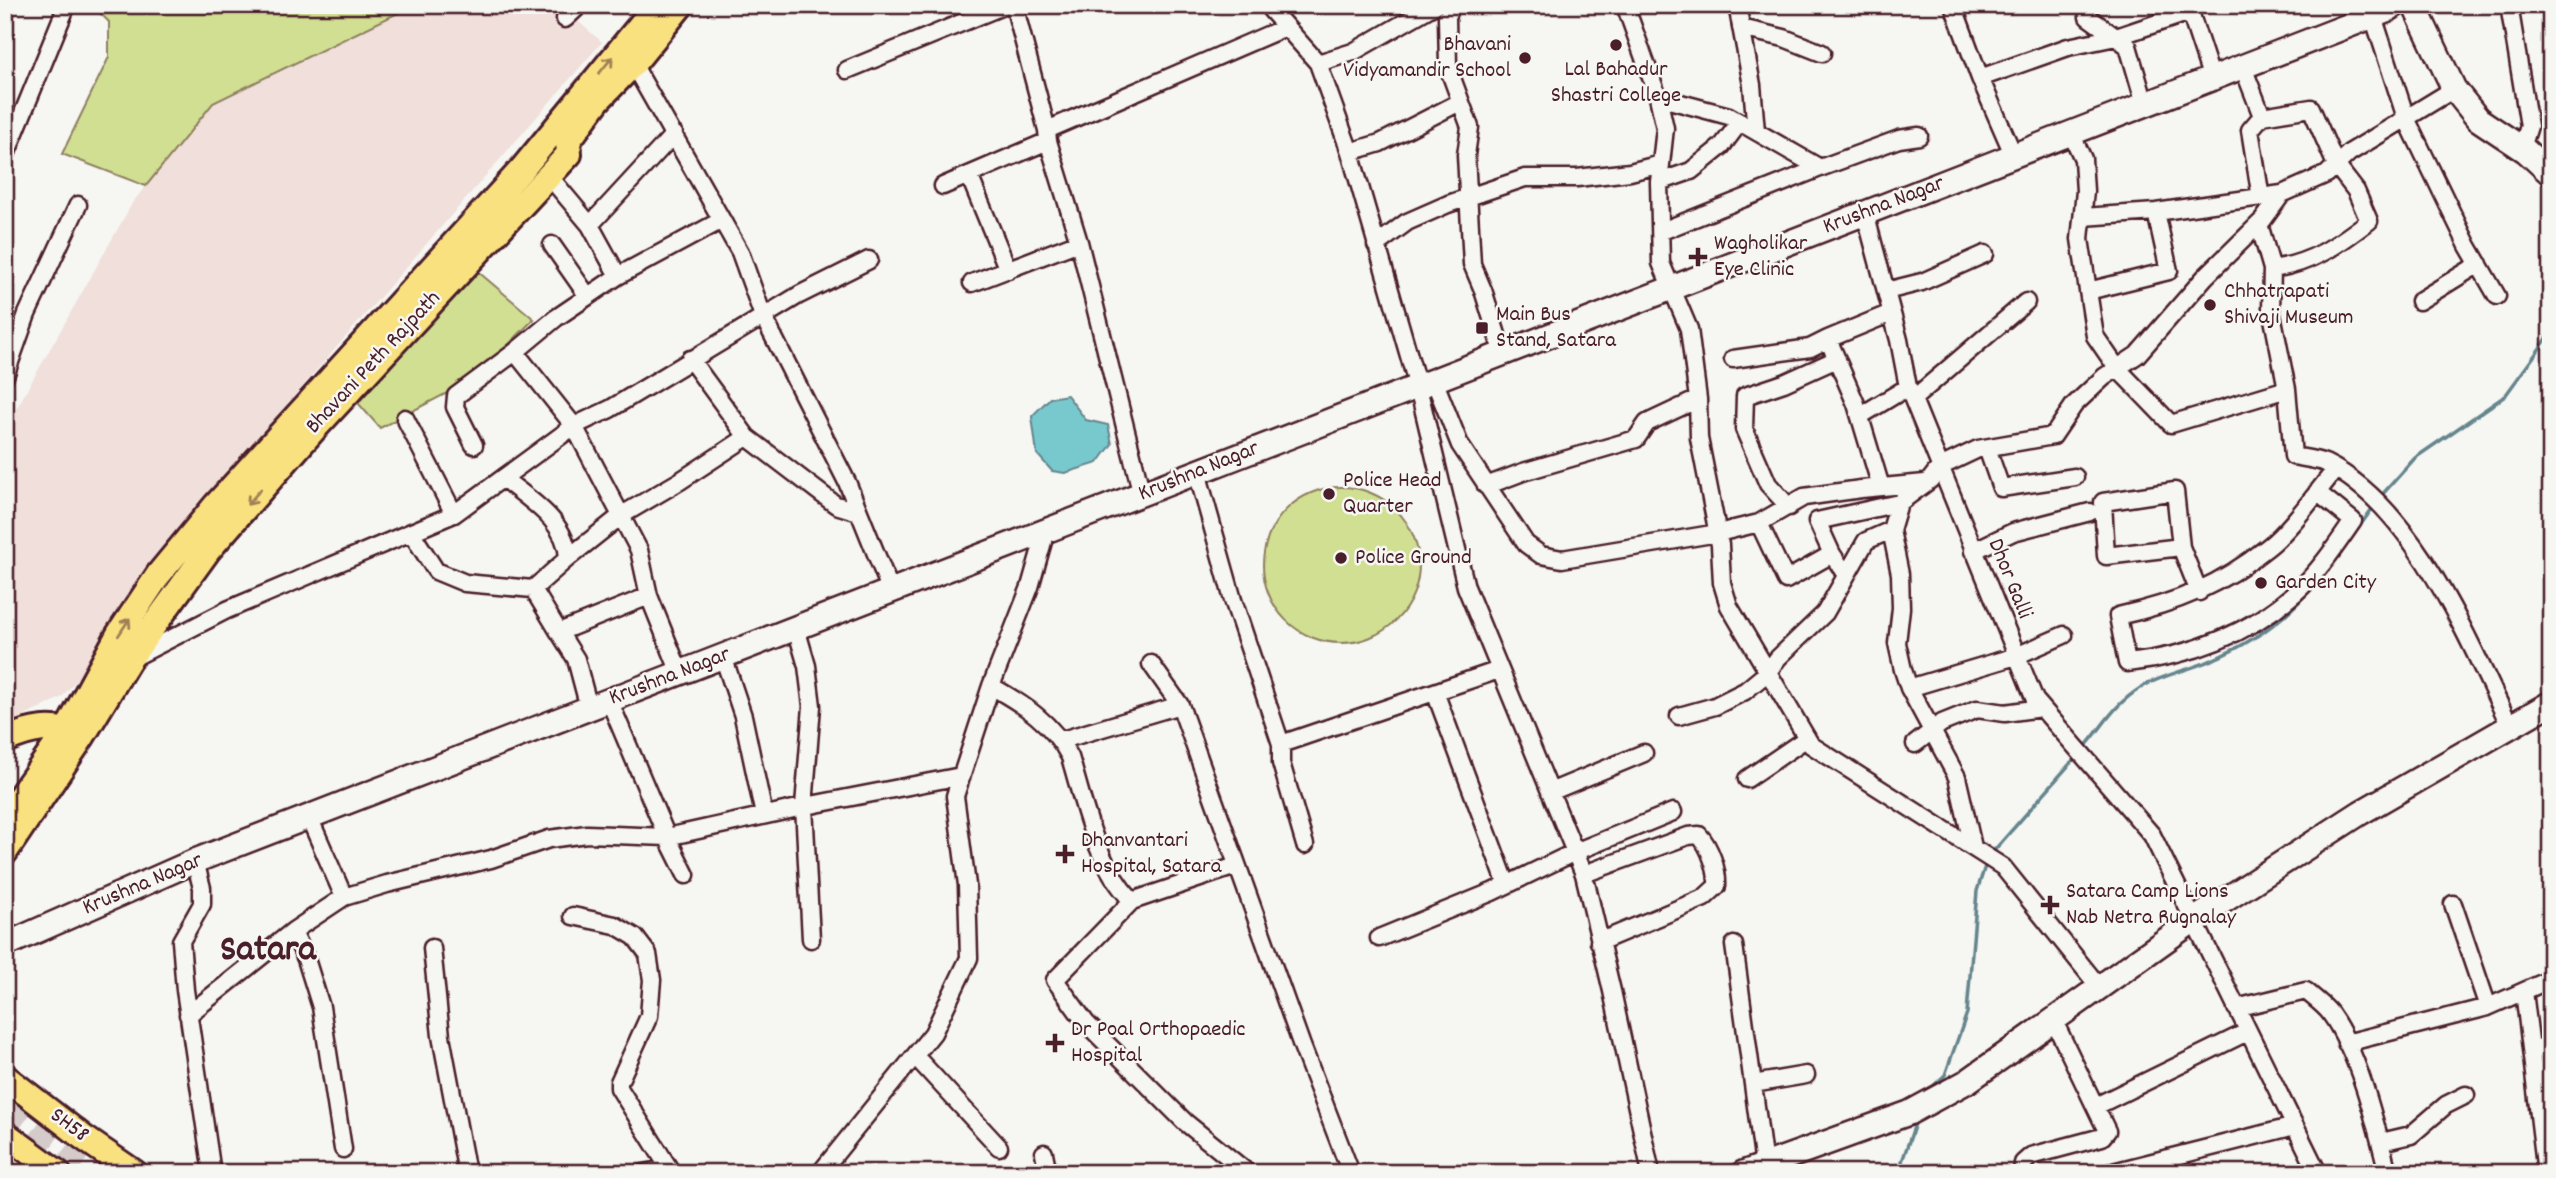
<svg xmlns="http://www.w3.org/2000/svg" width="2556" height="1178" viewBox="0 0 2556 1178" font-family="Dekko,sans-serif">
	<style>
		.built { fill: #f0dfda }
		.green { fill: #d1df93; stroke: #8e7f5f; stroke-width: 2 }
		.water { fill: #77c9ce; stroke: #65858d; stroke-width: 2 }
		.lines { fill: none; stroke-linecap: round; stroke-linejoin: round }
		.stream { stroke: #65858d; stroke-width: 3.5 }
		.primary-tunnel { stroke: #d4cbca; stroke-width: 24; stroke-dasharray: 24 12; stroke-linecap: butt }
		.street-casing { stroke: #4a1f2b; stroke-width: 21 }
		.secondary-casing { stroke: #4a1f2b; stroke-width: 28 }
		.primary-casing { stroke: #4a1f2b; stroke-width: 30 }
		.street { stroke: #f6f6f2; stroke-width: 16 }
		.secondary { stroke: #f6f6f2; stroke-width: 23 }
		.primary { stroke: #fae180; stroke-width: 24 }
		.oneway { stroke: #a28056 }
		.poi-dot { fill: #4a1f2b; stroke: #f6f6f2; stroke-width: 2.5 }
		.labels { text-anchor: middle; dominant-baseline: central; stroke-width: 5; stroke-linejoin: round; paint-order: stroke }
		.poi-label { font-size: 23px; fill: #4a1f2b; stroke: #f6f6f2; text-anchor: start }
		.street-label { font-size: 23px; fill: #4a1f2b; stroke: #f6f6f2 }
		.town-label { font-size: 37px; font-weight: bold; fill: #4a1f2b; stroke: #f6f6f2 }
	</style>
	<rect width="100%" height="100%" fill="#f6f6f2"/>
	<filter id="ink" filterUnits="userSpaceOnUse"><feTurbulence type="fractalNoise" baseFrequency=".0143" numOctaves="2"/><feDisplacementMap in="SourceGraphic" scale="14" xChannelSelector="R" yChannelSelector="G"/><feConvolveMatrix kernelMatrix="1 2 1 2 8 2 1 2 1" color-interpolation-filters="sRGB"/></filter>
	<g filter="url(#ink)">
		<path class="built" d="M415,5H559L602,42L228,472L105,646L62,697L5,726V429L133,202L213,103Z"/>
		<path class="green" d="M92,5H390L398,13L213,103L146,186L62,154L109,57V22Z
			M476,270L534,319L474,379L380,428L358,403Z
			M1263 565a78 78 0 1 1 156 0a78 78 0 1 1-156 0Z"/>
		<path class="water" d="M1067,395L1086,420L1108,425L1112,444L1098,463L1065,473L1052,471L1037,454L1032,416L1050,398Z"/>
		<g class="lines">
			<path class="stream" d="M2380,497L2415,458L2505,396L2551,333
				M2352,537L2374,506
				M2084,748C2105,724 2113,705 2142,687C2163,675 2185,671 2207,662C2248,645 2287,619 2315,584
				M1991,854L2076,757
				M1928,1091L1945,1075L1967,1013L1977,891L1986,863
				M1898,1173L1916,1121"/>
			<path class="primary-tunnel" d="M5,1108L93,1173"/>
			<g class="street-casing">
				<path id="street" d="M1452,5L1447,17L1448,67L1470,127L1466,155L1472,264L1483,290L1503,354
					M1625,5L1658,97L1729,116L1820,168
					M1737,5L1752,85L1756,131
					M1953,5L1980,78L2014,156
					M2087,5L2088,17L2128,46L2145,104
					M2191,5L2190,12L2212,79
					M2509,5L2529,126L2522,148
					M1271,10L1318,63L1350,152L1418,387L1466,587L1584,874L1612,991L1651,1173
					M2373,16L2406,118L2468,246L2497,296
					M565,19L580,5
					M1741,28L1784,38L1822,53
					M1318,63L1353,52L1435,5
					M633,64L740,252L763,316L847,482L891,591
					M2243,67L2262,116L2311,108L2336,165L2356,191L2369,221C2336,246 2313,263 2272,269
					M847,70L1005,5
					M1980,78L2068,47L2116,37L2190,12
					M1658,97L1665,128L1659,182L1661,263L1689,329L1698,399L1699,438L1720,545L1722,583L1729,606L1811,745L2003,867L2100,988
					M1047,130L1286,27
					M2071,133L2083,159L2085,191L2080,239L2095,336L2117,368L2171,424L2287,389
					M1350,152L1380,143L1460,102
					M5,157L67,5
					M969,175L1008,270
					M549,176L590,225L618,276L722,220
					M1659,182L1691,171L1722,146L1740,122
					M943,186L1048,141
					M2261,198L2250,130L2262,116
					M1865,213L1899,340L1908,387L2035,700L2152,835L2318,1173
					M2083,217L2156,212L2282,194
					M2259,224L2272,269L2271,309L2287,389L2293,456C2303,458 2316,459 2325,463C2415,507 2468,640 2510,726
					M590,225L674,134
					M1662,231L1820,168L1899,139L1919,136
					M1079,242L1142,495
					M552,245L587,295
					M1376,245L1407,222L1448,204L1525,178H1577L1630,172L1661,164
					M972,283L1079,242L1048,141L1047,130L1014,5
					M1886,291L1922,282L1985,254
					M2088,291L2169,271L2156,212
					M2419,301L2479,264
					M515,352L574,426L639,550L649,596
					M1733,359L1810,348L1828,339
					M5,376L27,314L78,205
					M1434,380L1460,445L1526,544L1541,555L1562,559L1718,533L1759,523L1804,497L1861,489L1925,483
					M1913,399L2026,302
					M1860,416L1908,387
					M405,418L454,514
					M747,437L836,505L859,512
					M474,445L455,407L456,396L515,352L556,318L618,276
					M1987,448L2001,488L2075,477
					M1197,472L1233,600L1281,744V763L1305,845
					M503,478C529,500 567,521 568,558
					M1486,486L1523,472L1636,439L1647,423L1698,399
					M1881,487L1856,404L1828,339L1891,313
					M2317,492L2353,521C2336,546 2317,574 2295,593C2248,635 2189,656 2127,663L2118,616C2177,603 2221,585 2268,547C2290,530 2316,493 2335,470
					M1789,507L1768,484L1744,429L1745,396L1784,383L1837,359
					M1759,523L1786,580L1832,554
					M1891,530L1899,503L1930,480L1940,467L1978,449L2053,436L2074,405L2104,377L2137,355L2205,277L2263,220L2282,194L2327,174L2349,153L2454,89
					M411,532L436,571L465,583L533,589L568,558L622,515L680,481L747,437L690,359
					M2181,547L2175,491L2103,502L2106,556L2181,547L2199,592
					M1973,551L2013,532L2090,512
					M1846,575L1832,554L1817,521L1899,503
					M533,589L559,632L649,596L680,673
					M796,628L807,666L812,706L804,806L811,939
					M559,632L576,659L589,708
					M723,656L743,716L764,815
					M135,657L227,610L454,514L574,426L610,409L799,295L869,260
					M1151,664L1180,705L1302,1046L1351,1173
					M991,686C1023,704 1053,723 1070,757C1085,807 1095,862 1132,901L1236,866
					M1909,688L2016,656L2064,635
					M1435,692L1507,885
					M609,700L667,837L686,875
					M1679,716L1715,706L1745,691L1768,672L1778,658L1825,613L1866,541L1891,530L1900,574L1901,608L1897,643L1903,670L1909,688L1957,777L1973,847
					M1062,740L1180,705
					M1281,744L1499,670
					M1915,744L1942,723L1977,709L2005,713L2041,708
					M1747,779L1807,738
					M1550,792L1644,753
					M309,817L344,897
					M195,861L202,888V904L181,941L185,990L212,1173
					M1584,874L1688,836L1699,835C1710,847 1718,870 1717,886L1704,898L1599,942
					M1132,901L1055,980L1086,1023L1185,1122L1248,1173
					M2453,904L2488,1007
					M573,916L615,925L635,937L648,954L652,980L649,1016L619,1082V1088L672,1173
					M293,931L306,959L321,1007L343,1149
					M1379,938L1492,892L1575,852L1673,812
					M1734,945L1764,1165
					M432,948L441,1036L467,1173
					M2524,991L2546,1173
					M2236,1008L2306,991C2314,998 2324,1005 2330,1013C2359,1053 2376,1125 2388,1173
					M188,1015L293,931L344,897L387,884L491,859L549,839L587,834L667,837L816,804L961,776
					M2346,1043L2488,1007L2551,979
					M2531,1049L2551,1046
					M915,1056L999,1147
					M1753,1084L1806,1075
					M2096,1106L2247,1032
					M2381,1142L2411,1135L2446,1105L2466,1095
					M1044,1153L1048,1173
					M644,1173L669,1168
					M820,1173L933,1033L969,958L967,885L955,796L991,686L1030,587L1046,531
					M2022,1173L2023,1163L2031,1156L2102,1137L2107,1131L2054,1021
					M2109,1173L2295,1126"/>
			</g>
			<g class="secondary-casing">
				<path id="secondary" d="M2414,5L2454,89L2478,119L2526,151L2551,174
					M5,945L195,861L2386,11L2395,5
					M1743,1173L1909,1113L1968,1081L2194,920L2360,813L2551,703"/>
			</g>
			<g class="primary-casing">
				<path id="primary" d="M5,740C30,729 53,724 78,735
					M5,818L67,730L119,634L159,574L216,505L523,168L657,5
					M5,852L82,737L128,661L209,549L314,429L569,154L568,141L598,100L633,64L681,5
					M5,1077L84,1138L135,1173
					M5,1134L58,1173"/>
			</g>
			<use href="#street" class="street"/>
			<use href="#secondary" class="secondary"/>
			<use href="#primary" class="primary"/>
		</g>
		<defs><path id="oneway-shaft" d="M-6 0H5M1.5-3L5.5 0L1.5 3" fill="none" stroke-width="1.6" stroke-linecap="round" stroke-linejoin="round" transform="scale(1.75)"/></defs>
		<g class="oneway">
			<use href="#oneway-shaft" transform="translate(606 65) rotate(-51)"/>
			<use href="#oneway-shaft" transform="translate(254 497) rotate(131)"/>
			<use href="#oneway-shaft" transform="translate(124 627) rotate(-57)"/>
		</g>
	</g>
	<g class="poi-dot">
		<circle cx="1616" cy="45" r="7"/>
		<circle cx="1525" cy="58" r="7"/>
		<path d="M1694.5 246.5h7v7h7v7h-7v7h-7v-7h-7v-7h7z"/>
		<circle cx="2210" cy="305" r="7"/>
		<rect x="1475" y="321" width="14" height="14" rx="3.5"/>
		<circle cx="1329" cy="494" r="7"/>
		<circle cx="1341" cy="558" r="7"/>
		<circle cx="2261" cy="583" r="7"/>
		<path d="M1061.5 843.5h7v7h7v7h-7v7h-7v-7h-7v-7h7z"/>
		<path d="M2046.5 894.5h7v7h7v7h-7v7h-7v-7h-7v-7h7z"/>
		<path d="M1051.5 1032.5h7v7h7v7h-7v7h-7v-7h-7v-7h7z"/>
	</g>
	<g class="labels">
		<g class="poi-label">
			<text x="1511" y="45" text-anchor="end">Bhavani<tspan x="1511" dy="26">Vidyamandir School</tspan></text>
			<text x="1616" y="70" text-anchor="middle">Lal Bahadur<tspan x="1616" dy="26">Shastri College</tspan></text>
			<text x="1714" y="244">Wagholikar<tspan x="1714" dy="26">Eye Clinic</tspan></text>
			<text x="2224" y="292">Chhatrapati<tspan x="2224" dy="26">Shivaji Museum</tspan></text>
			<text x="1496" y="315">Main Bus<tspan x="1496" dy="26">Stand, Satara</tspan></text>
			<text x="1343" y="481">Police Head<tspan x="1343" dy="26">Quarter</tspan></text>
			<text x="1355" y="558">Police Ground</text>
			<text x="2275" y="583">Garden City</text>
			<text x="1081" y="841">Dhanvantari<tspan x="1081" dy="26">Hospital, Satara</tspan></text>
			<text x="2066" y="892">Satara Camp Lions<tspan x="2066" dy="26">Nab Netra Rugnalay</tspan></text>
			<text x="1071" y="1030">Dr Poal Orthopaedic<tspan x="1071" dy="26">Hospital</tspan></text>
		</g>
		<g class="street-label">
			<text transform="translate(1884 206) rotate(-21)">Krushna Nagar</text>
			<text transform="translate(374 363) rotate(-47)">Bhavani Peth Rajpath</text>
			<text transform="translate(1199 472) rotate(-22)">Krushna Nagar</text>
			<text transform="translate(2009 579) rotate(68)">Dhor Galli</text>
			<text transform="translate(670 677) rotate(-21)">Krushna Nagar</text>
			<text transform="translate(143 885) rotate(-23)">Krushna Nagar</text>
			<text transform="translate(69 1126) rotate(37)">SH58</text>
		</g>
		<g class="town-label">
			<text x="268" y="951">Satara</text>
		</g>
	</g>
	<rect width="2556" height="1178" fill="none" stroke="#f6f6f2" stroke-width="28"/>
	<rect x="14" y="14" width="2528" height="1150" fill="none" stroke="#4a1f2b" stroke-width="2.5" filter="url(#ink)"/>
</svg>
